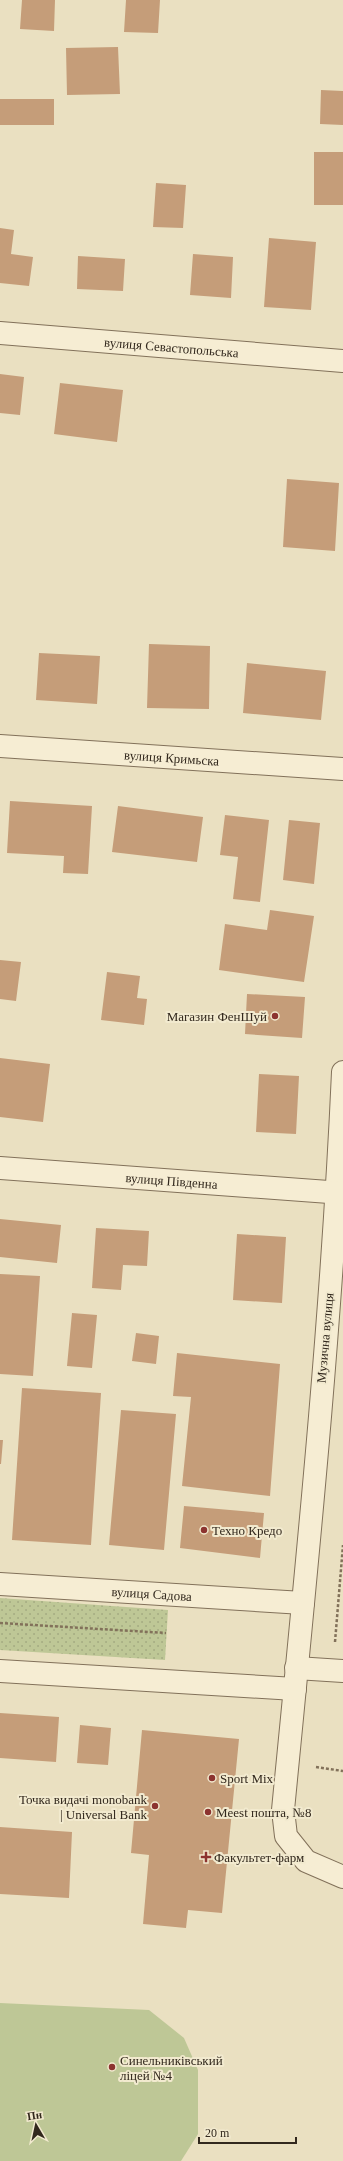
<svg xmlns="http://www.w3.org/2000/svg" width="343" height="2161" viewBox="0 0 343 2161" font-family="'Times New Roman',serif">
	<style>
		.grass { fill: url(#grass-dots) }
		.park { fill: #bec796 }
		.building { fill: #c59d79 }
		.lines { fill: none; stroke-linecap: round; stroke-linejoin: round }
		.minor-casing { stroke: #82715a; stroke-width: 24 }
		.path { stroke: #82715a; stroke-width: 2.5; stroke-dasharray: 3 2; stroke-linecap: butt }
		.minor { stroke: #f6edd3; stroke-width: 22 }
		.poi-dot { fill: #8c332f; stroke: #f2eacf; stroke-width: 1.5 }
		.labels { text-anchor: middle; dominant-baseline: central; stroke-width: 4; stroke-linejoin: round; paint-order: stroke }
		.street-label { font-size: 13px; fill: #32281d; stroke: #f2eacf }
		.poi-label { font-size: 13px; fill: #32281d; stroke: #f2eacf; text-anchor: start }
	</style>
	<defs>
		<pattern id="grass-dots" width="8" height="8" patternUnits="userSpaceOnUse"><rect width="8" height="8" fill="#bec796"/><path d="M2 2h.1M6 6h.1" fill="none" stroke="#a4ab81" stroke-width="1.8" stroke-linecap="round"/></pattern>
	</defs>
	<rect width="100%" height="100%" fill="#eae0c1"/>
	<path class="grass" d="M0,1598L168,1610L165,1660L0,1650Z"/>
	<path class="park" d="M0,2003L149,2010L184,2038L198,2070V2134L181,2161H0Z"/>
	<path class="building" d="M22,0H55L54,31L20,29Z
		M126,0H160L158,33L124,32Z
		M118,47L120,94L67,95L66,48Z
		M321,90L343,91V125L320,124Z
		M0,99H54V125H0Z
		M314,152H343V205H314Z
		M156,183L186,185L183,228L153,227Z
		M0,228L14,230L11,254L33,257L29,286L0,283Z
		M269,238L316,242L311,310L264,307Z
		M193,254L233,257L231,298L190,295Z
		M78,256L125,259L123,291L77,289Z
		M0,374L24,377L20,415L0,413Z
		M60,383L123,390L117,442L54,434Z
		M287,479L339,483L335,551L283,547Z
		M149,644L210,646L209,709L147,708Z
		M39,653L100,656L97,704L36,700Z
		M247,663L326,671L321,720L243,713Z
		M10,801L92,806L88,874L63,873L64,856L7,853Z
		M118,806L203,817L197,862L112,852Z
		M225,815L269,820L260,902L233,899L238,857L220,855Z
		M289,820L320,823L314,884L283,880Z
		M270,910L314,916L304,982L219,970L225,924L267,930Z
		M0,960L21,962L16,1001L0,999Z
		M107,972L140,976L137,998L147,999L144,1025L101,1020Z
		M247,994L305,997L302,1038L245,1034Z
		M0,1058L50,1064L43,1122L0,1117Z
		M259,1074L299,1076L296,1134L256,1132Z
		M0,1219L61,1225L57,1263L0,1257Z
		M96,1228L149,1231L147,1266L123,1265L121,1290L92,1288Z
		M237,1234L286,1237L282,1303L233,1300Z
		M0,1274L40,1276L33,1376L0,1374Z
		M72,1313L97,1315L92,1368L67,1366Z
		M136,1333L159,1336L156,1364L132,1361Z
		M177,1353L280,1364L270,1496L182,1486L191,1397L173,1396Z
		M22,1388L101,1393L91,1545L12,1540Z
		M121,1410L176,1414L164,1550L109,1545Z
		M0,1440H3L1,1464H0Z
		M184,1506L264,1513L260,1558L180,1548Z
		M0,1713L59,1717L56,1762L0,1758Z
		M80,1725L111,1728L108,1765L77,1763Z
		M142,1730L239,1739L222,1913L188,1910L186,1928L143,1924L149,1855L131,1853Z
		M0,1827L72,1832L69,1898L0,1894Z"/>
	<g class="lines">
		<g class="minor-casing">
			<g id="minor">
				<path id="s1" d="M0,333L343,361"/>
				<path id="s2" d="M0,746L343,769"/>
				<path d="M343,1072C332,1319 307,1564 283,1810L286,1836L306,1861L343,1877"/>
				<path id="s3" d="M0,1168L343,1193"/>
				<path id="s4" d="M0,1584L303,1603"/>
				<path d="M296,1668L343,1671"/>
				<path d="M0,1671L295,1689"/>
			</g>
		</g>
		<path class="path" d="M0,1623L166,1633
			M335,1642L343,1545
			M316,1767L343,1771"/>
		<use href="#minor" class="minor"/>
	</g>
	<g class="poi-dot">
		<circle cx="275" cy="1016" r="4"/>
		<circle cx="204" cy="1530" r="4"/>
		<circle cx="212" cy="1778" r="4"/>
		<circle cx="155" cy="1806" r="4"/>
		<circle cx="208" cy="1812" r="4"/>
		<path d="M204 1851h4v4h4v4h-4v4h-4v-4h-4v-4h4z"/>
		<circle cx="112" cy="2067" r="4"/>
	</g>
	<g class="labels">
		<g class="street-label">
			<text stroke="none"><textPath href="#s1" startOffset="172">вулиця Севастопольська</textPath></text>
			<text stroke="none"><textPath href="#s2" startOffset="172">вулиця Кримьска</textPath></text>
			<text stroke="none"><textPath href="#s3" startOffset="172">вулиця Південна</textPath></text>
			<text transform="translate(325 1338) rotate(-85)">Музична вулиця</text>
			<text stroke="none"><textPath href="#s4" startOffset="152">вулиця Садова</textPath></text>
		</g>
		<g class="poi-label">
			<text x="267" y="1016" text-anchor="end">Магазин ФенШуй</text>
			<text x="212" y="1530">Техно Кредо</text>
			<text x="220" y="1778">Sport Mix</text>
			<text x="147" y="1799" text-anchor="end">Точка видачі monobank<tspan x="147" dy="15">| Universal Bank</tspan></text>
			<text x="216" y="1812">Meest пошта, №8</text>
			<text x="214" y="1857">Факультет-фарм</text>
			<text x="120" y="2060">Синельниківський<tspan x="120" dy="15">ліцей №4</tspan></text>
		</g>
	</g>
	<g transform="translate(36 2125) rotate(351)" stroke="#f2eacf" stroke-width="3" paint-order="stroke">
	<path d="M0-3L7 15L0 10L-7 15Z" fill="#32281d"/>
	<text y="-6" font-size="11" font-weight="bold" text-anchor="middle" fill="#32281d">Пн</text>
	</g>
	<path d="M199 2137v6h97v-6" fill="none" stroke="#32281d" stroke-width="2"/>
	<text x="205" y="2137" font-size="12" fill="#32281d" stroke="#f2eacf" stroke-width="3" paint-order="stroke">20 m</text>
</svg>
